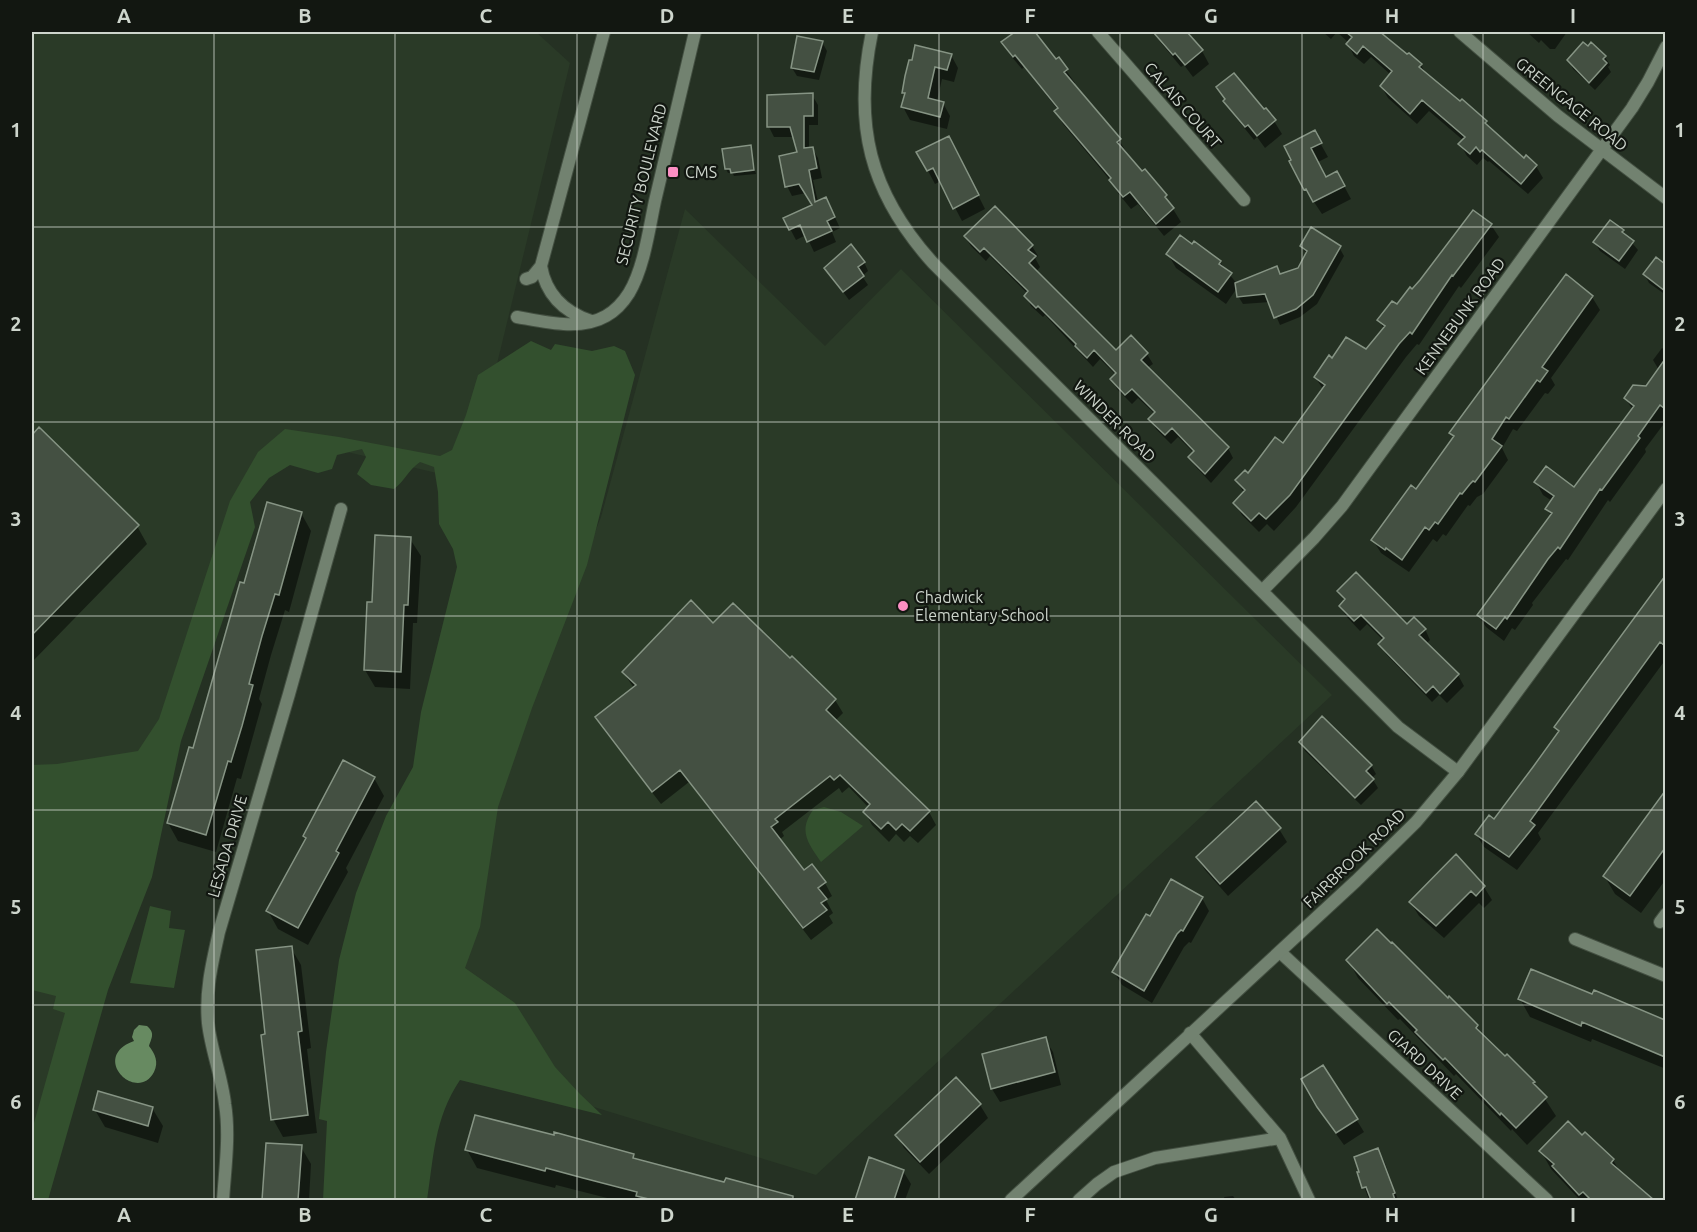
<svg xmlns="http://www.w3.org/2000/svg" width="1697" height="1232" viewBox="0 0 1697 1232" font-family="Ubuntu,sans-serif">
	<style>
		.built { fill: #2a3a27 }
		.green { fill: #33502e }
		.water { fill: #678a61 }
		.shadow { fill: #0007 }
		.building { fill: #445042; stroke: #869484; stroke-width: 1.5 }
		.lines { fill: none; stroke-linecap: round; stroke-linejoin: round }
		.minor-casing { stroke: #434f41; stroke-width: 14 }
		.tertiary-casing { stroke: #434f41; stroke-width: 14 }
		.minor { stroke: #728270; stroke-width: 12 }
		.tertiary { stroke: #728270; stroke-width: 12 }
		.grid { fill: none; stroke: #cdd5cc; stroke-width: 1.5; stroke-opacity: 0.55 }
		.poi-dot { fill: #fc8fc3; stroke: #121711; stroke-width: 2 }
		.labels { text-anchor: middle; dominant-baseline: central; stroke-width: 4.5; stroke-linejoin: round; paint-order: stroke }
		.street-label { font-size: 16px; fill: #cdd5cc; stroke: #121711 }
		.poi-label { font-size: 16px; fill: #cdd5cc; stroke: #121711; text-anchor: start }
		.neatline { fill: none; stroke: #cdd5cc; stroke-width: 2 }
		.grid-label { font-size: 20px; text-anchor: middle; font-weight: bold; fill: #cdd5cc }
	</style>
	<rect width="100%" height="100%" fill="#253123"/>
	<path class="built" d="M32,32H536L570,63L472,467L458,478L292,439L247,485L40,1200H32Z
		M685,209L825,346L901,269L1332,695L816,1175L437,1059L500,770L601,517Z"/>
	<path class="green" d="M531,341L551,350L555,344L592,351L614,346L625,351L635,375L587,565L532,708L498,807L480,927L465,968L515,1003L555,1067L580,1094L602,1115L460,1080C434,1119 434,1156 427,1200H323L327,1121L319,1119L326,1052L339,960L356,893L386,816L413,767L421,712L457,567L453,549L439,524L438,492L434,467L420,462C408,470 405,481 394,489L371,485L357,474L366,457L362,449L337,455L332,469L318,473L290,465L269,478L250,502L255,527L181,741L152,877L108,990L48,1200H32V1130L65,1013L53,1009L56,996L32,990V765L57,764L138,751L159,719L230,501L258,452L285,429L339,437L440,456L452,450L466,415L478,375Z
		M824,807L841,812L863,826L821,862C808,843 798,831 813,810Z
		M150,906L171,911L169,928L185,930L174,988L130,983Z"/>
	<path class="water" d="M139,1025L147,1026C155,1033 152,1037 149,1046C155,1054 159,1062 154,1072C137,1104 89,1057 134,1041L132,1037L134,1030Z"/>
	<path class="shadow" d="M1016,32H1033L1056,61L1058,59L1075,83L1073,84L1119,140L1127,153L1126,154L1165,196L1181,222L1164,236L1138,204L1131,209L1118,193L1110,180L1063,124L1056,111L1058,110L1024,67L1022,69L1011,56L1003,43Z
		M1154,32H1185L1202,51L1209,64L1193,77L1184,65L1181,67L1161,43Z
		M1323,32H1381L1383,36L1421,65L1426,74L1524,160L1536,166L1543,178L1528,194L1489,161L1488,162L1483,158L1477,165L1467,156L1460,144L1464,141L1429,111L1417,124L1388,98L1381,86L1391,75L1371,57L1364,64L1354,56L1348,44L1349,43L1337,32L1331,39Z
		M1527,32H1567L1555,49H1550L1541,40L1539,43Z
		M822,42L827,51L819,80L797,76L792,68Z
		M951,55L958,68L954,82L942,79L937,101L943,103L950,116L947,129L910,120L903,107L906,96L903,92L913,62Z
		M1605,57L1610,65L1608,67L1611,72L1595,90L1573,69L1569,60Z
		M1218,88L1274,121L1282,134L1265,148L1257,137L1254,140L1233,114Z
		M812,95L818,105V125H809V149L812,148L818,158L822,178L813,180L818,202L831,209L840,228L832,232L836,242L814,252L806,235L796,240L785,219L814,206L806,193L792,196L787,186L799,153L795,137H774L769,127Z
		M1314,132L1328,157L1318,162L1326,179L1344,186L1351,199L1322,214L1314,202L1313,203L1291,161Z
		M750,147L756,174L734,176L732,172L728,173L726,169Z
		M956,151L985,209L962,221L941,181L935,184L918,152Z
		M1491,225L1499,237L1461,288L1459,286L1419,345L1417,344L1406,357L1296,507L1274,531L1267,524L1259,532L1242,515L1235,503L1244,493L1237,481L1249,475L1283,445L1323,389L1315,377L1332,361L1366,351L1384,329L1379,320Z
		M1622,231L1638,250L1625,269L1600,251L1595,243Z
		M965,237L1032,246L1038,256L1035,258L1040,267L1036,272L1116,352L1147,354L1153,364L1147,368L1228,448L1233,458L1211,483L1196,467L1190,458L1194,453L1178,437L1171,444L1156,429L1150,419L1155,414L1138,398L1132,404L1117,389L1112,379L1116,375L1100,359L1093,367L1045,315L1043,317L1031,306L1026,296L1028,294L990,256L986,261L971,246Z
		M1301,246L1339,247L1344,256L1317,304L1300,317L1280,325L1270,302L1243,304L1238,296L1237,288L1226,304L1176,268L1168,254L1220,262L1237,284L1281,276L1299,269L1307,255Z
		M1656,259L1666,266V295L1649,283L1645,275Z
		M864,262L868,271L862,276L868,285L849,300L826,268Z
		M1566,276L1592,297L1600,310L1551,378L1555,385L1548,394L1545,393L1517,431L1513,429L1502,448L1508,460L1483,494L1477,497L1470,506L1468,505L1446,536L1443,534L1437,542L1433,539L1409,572L1381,553L1373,540L1417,491L1455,439L1451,433Z
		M1662,348L1666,351V421L1645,449L1646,452L1610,502L1608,500L1568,560L1566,559L1532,603L1533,605L1515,630L1512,628L1504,641L1486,627L1478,615L1551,516L1547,509L1552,501L1543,495L1536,482L1575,489L1633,410L1625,398L1646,388L1659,370L1653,360Z
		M39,429L137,526L147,544L32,662V437Z
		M301,513L311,531L289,612L285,610L271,655L259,699L262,704L241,779L237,778L216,852L178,841L168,823L194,750L245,585Z
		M410,539L421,556L417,623H413L410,689L375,687L365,670L373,604Z
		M1666,578V659L1538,833L1541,839L1517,870L1484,847L1476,834L1495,821L1559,733L1556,727Z
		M1339,591L1407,626L1425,629L1430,640L1426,644L1458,675L1464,686L1447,703L1439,695L1432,702L1386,654L1380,644L1384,641L1367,624L1360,631L1346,616L1340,606L1345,602Z
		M713,625L790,661L792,658L835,700L843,713L835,721L929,812L936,825L918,843L910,836L904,842L896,834L889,842L872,825L865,812L869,808L849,787L842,793L839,788L782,832L784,836L779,840L804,872L825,883L832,896L826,900L833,913L829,916L833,923L811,940L689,782L661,804L604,730L597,717L634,688L623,672Z
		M1301,742L1371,765L1376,774L1372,778L1378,788L1361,805L1305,751Z
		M374,778L384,796L346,868L348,872L308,945L278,929L268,911L306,839L304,836Z
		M1666,794V879L1641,913L1615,894L1605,877Z
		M1279,829L1287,842L1228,896L1205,870L1197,857Z
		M1470,873L1484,887L1492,900L1484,908L1479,903L1444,938L1419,916L1411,903Z
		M1202,898L1209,911L1191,943L1189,942L1184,947L1152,1003L1122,985L1114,972L1150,918Z
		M291,948L301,965L311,1048L307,1049L317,1133L283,1137L273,1119L267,1036Z
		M1348,960L1448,1001L1449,999L1477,1026L1483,1037L1534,1082L1556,1116L1527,1145L1512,1129L1511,1131L1456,1074L1454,1076L1400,1019L1398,1020L1358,978Z
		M1595,992L1666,1022V1069L1592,1039L1591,1042L1530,1017L1520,999L1593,996Z
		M1045,1039L1053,1052L1061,1085L1000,1102L992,1089L984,1055Z
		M956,1079L980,1105L988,1118L929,1174L904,1148L897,1135Z
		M1303,1080L1356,1119L1364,1132L1344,1145L1326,1120Z
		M152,1108L163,1126L158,1143L105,1127L95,1110Z
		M1583,1137L1613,1160L1620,1172L1641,1191L1643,1190L1653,1200H1580L1551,1169L1541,1151Z
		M267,1144L301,1147L311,1164L309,1200H263Z
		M467,1150L633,1155L636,1160L725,1184L727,1180L804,1200H615L556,1185L555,1188L477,1168Z
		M1378,1150L1385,1163L1398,1200H1369L1359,1173Z
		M870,1159L903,1171L911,1184L905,1200H856Z
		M1233,1196L1236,1200H1225L1224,1197Z"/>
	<path class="building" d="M1015,32H1035L1056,59L1059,57L1068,69L1064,72L1121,139L1117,142L1142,171L1145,169L1167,195L1165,197L1174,208L1156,224L1130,192L1123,197L1109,180L1111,178L1054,111L1058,108L1015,55L1013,57L1001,42Z
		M1153,32H1187L1203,50L1185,65L1175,53L1173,55Z
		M1346,32H1380L1407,54L1409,53L1422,64L1419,67L1460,101L1462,99L1487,121L1485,123L1524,158L1526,155L1537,165L1521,184L1482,150L1480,152L1476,147L1470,154L1458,144L1465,137L1422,100L1410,114L1380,86L1392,71L1363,46L1357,54L1346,44L1352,37Z
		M797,36L823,41L814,72L791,68Z
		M1583,42L1588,46L1591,42L1606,56L1603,59L1607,63L1589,83L1567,60Z
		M915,45L952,54L947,70L935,67L928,98L944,102L940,117L901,107L905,93H902L905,76L909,60H912Z
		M1234,73L1264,109L1266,108L1276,120L1257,136L1248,125L1245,127L1223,101L1225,99L1216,87Z
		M813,93V116H804V148L813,147L817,168L809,170L815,202L826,197L835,217L827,221L832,231L807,242L800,225L789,230L783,218L812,205L799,184L785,187L779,156L797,152L790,127H767V95Z
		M1315,130L1322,143L1311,148L1326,177L1337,171L1345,186L1313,202L1306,189L1304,190L1289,161L1291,160L1284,146Z
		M949,136L979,195L953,209L933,168L927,171L916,152Z
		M751,145L754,170L731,173L730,169H725L722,149Z
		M995,206L1033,245L1028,250L1036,256L1029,263L1116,350L1131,335L1148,353L1141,360L1229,447L1205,474L1188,457L1194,451L1172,428L1165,435L1148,419L1155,412L1132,389L1125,395L1110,379L1116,373L1094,350L1087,358L1075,346L1076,344L1038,306L1036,308L1024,296L1028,291L984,248L980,252L964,236Z
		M1473,210L1492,224L1453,276L1452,275L1412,334L1410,332L1399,344L1290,495L1266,519L1259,513L1251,521L1233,503L1245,490L1235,480L1245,470L1248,473L1275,437L1283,443L1325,385L1314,377L1329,355L1332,358L1346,337L1366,349L1385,326L1377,320L1392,301L1397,304L1410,287L1412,289L1420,280Z
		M1610,220L1624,230L1622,232L1634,241L1619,261L1593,242Z
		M1311,227L1341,246L1313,295L1296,309L1274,318L1265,294L1237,297L1235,283L1277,266L1280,274L1298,268L1307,251L1300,246Z
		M1180,235L1192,244L1194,241L1221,261L1219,264L1232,273L1218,292L1166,254Z
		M851,244L865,262L858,267L864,276L843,292L824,268Z
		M1656,257L1665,264V291L1643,274Z
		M1566,274L1593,296L1542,367L1548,371L1540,382L1537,380L1509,419L1506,417L1492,439L1502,446L1475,482L1473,481L1470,484L1462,494L1460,493L1438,524L1435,522L1429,530L1425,527L1402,560L1386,548L1385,550L1371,540L1411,485L1416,489L1454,436L1449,433Z
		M1665,359V409L1660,405L1638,436L1640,438L1602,490L1600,489L1560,549L1558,547L1548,559L1507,619L1505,617L1496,629L1477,615L1552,513L1545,509L1554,496L1534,482L1546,466L1574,487L1634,406L1624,398L1633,385L1646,386Z
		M39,427L139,525L32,635V435Z
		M267,502L302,512L279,595L275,594L262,636L249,684L253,685L242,726L231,762L228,761L206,835L167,823L189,747L193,748L240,582L244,583Z
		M375,535L411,537L408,605H404L401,672L364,670L367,602H372Z
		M1356,572L1407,624L1414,617L1426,629L1419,635L1459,674L1440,694L1433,686L1426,693L1378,644L1384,638L1361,615L1354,621L1339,606L1345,599L1337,591Z
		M1665,576V646L1660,642L1530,821L1535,825L1509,857L1475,834L1489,815L1494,819L1533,767L1559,731L1554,727Z
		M691,600L713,623L733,603L790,658L792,656L836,699L826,710L930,811L910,831L902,824L896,830L888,822L881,829L863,812L870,804L840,775L834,780L830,776L775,819L778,822L771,827L804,870L812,864L826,882L818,888L827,899L821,903L827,910L803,928L680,770L652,792L595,717L636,685L622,672Z
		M1322,716L1372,765L1366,771L1374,779L1355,798L1299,742Z
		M343,760L375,777L336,851L339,853L298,928L266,911L306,838L303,836Z
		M1665,791V848L1630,896L1603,876Z
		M1256,801L1281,828L1220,884L1196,857Z
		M1456,854L1485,886L1476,896L1471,891L1436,926L1409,902Z
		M1171,879L1203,897L1183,931L1181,930L1177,934L1144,991L1112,972L1146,914L1150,916Z
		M1377,929L1391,943L1392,942L1448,998L1449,996L1478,1025L1476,1028L1505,1056L1507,1054L1535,1082L1533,1083L1547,1097L1516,1128L1501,1113L1500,1115L1445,1058L1443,1060L1415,1032L1417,1030L1389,1002L1387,1004L1346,960Z
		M292,946L302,1031L298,1032L308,1115L271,1120L261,1035L265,1034L256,950Z
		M1531,969L1592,994L1594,990L1665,1020V1057L1582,1022L1581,1026L1518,999Z
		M1046,1037L1055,1072L991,1089L982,1054Z
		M1323,1065L1358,1119L1336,1133L1317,1107L1301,1079Z
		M956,1077L981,1104L920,1162L895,1135Z
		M98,1091L153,1107L148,1126L93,1110Z
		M475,1115L554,1135V1132L634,1154L633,1158L724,1182L726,1178L793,1196V1200H653L636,1196L637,1192L583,1178L546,1168L545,1171L503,1160L465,1150Z
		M1568,1121L1582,1135L1585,1132L1614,1159L1611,1163L1654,1200H1591L1583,1192L1579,1195L1552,1166L1554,1164L1539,1151Z
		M266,1143L302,1145L298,1200H262Z
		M1378,1148L1395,1193L1393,1194L1395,1200H1371L1366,1187L1362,1188L1357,1172H1359L1354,1157Z
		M869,1157L904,1170L894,1200H855Z"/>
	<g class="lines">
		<g class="minor-casing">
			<path id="minor" d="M872,32C853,124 869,192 933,263L1362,691L1398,727L1458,772
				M1098,32L1244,200
				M1460,32L1558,116L1666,198
				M1262,591L1314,538L1342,506L1632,108L1648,82L1666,47
				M1660,922L1666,914
				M1575,939L1666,976
				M1280,952L1547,1200
				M1190,1033L1280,1138L1309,1200
				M223,1200C225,1169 230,1135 225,1104C222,1077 211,1050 208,1023C205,992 212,963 219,932L289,694L341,509
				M1079,1200L1097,1184L1114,1172L1155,1158L1280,1138"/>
		</g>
		<g class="tertiary-casing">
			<path id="tertiary" d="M541,266C546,295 564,312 591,321
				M526,279L532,277L541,266L604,32
				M517,317C545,322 580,331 606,316C615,311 624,301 629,293C644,268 649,229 655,201C668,144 682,88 695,32
				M1011,1200L1356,881L1416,822L1458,772L1666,489"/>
		</g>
		<use href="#minor" class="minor"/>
		<use href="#tertiary" class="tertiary"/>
	</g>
	<path class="grid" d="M214,32V1200M395,32V1200M577,32V1200M758,32V1200M939,32V1200M1120,32V1200M1302,32V1200M1483,32V1200M32,227H1666M32,422H1666M32,616H1666M32,810H1666M32,1005H1666"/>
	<g class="poi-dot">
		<rect x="667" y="166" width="12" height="12" rx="3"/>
		<circle cx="903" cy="606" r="6"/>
	</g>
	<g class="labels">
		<g class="street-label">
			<text transform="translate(1572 104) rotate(39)">GREENGAGE ROAD</text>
			<text transform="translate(1183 105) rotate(49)">CALAIS COURT</text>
			<text transform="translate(641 184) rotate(-76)">SECURITY BOULEVARD</text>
			<text transform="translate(1460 316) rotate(-54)">KENNEBUNK ROAD</text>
			<text transform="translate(1115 421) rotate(45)">WINDER ROAD</text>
			<text transform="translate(227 846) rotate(-74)">LESADA DRIVE</text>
			<text transform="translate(1354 858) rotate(-44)">FAIRBROOK ROAD</text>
			<text transform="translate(1425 1064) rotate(43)">GIARD DRIVE</text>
		</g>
		<g class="poi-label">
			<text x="685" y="172">CMS</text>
			<text x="915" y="597">Chadwick<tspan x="915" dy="18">Elementary School</tspan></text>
		</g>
	</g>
	<rect width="1697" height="1232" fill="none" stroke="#121711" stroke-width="66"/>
	<rect x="33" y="33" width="1631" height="1166" class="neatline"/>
	<g class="grid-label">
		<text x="124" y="23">A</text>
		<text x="305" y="23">B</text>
		<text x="486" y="23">C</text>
		<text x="667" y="23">D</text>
		<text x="848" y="23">E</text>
		<text x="1030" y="23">F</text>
		<text x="1211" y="23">G</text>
		<text x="1392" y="23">H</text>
		<text x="1573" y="23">I</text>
		<text x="16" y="137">1</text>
		<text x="1680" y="137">1</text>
		<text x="16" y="331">2</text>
		<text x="1680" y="331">2</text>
		<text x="16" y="526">3</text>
		<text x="1680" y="526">3</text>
		<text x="16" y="720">4</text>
		<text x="1680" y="720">4</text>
		<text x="16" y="914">5</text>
		<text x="1680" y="914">5</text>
		<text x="16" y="1109">6</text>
		<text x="1680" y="1109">6</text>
		<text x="124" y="1222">A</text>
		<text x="305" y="1222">B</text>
		<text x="486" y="1222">C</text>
		<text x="667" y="1222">D</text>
		<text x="848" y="1222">E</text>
		<text x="1030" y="1222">F</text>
		<text x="1211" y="1222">G</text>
		<text x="1392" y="1222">H</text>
		<text x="1573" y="1222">I</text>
	</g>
</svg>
